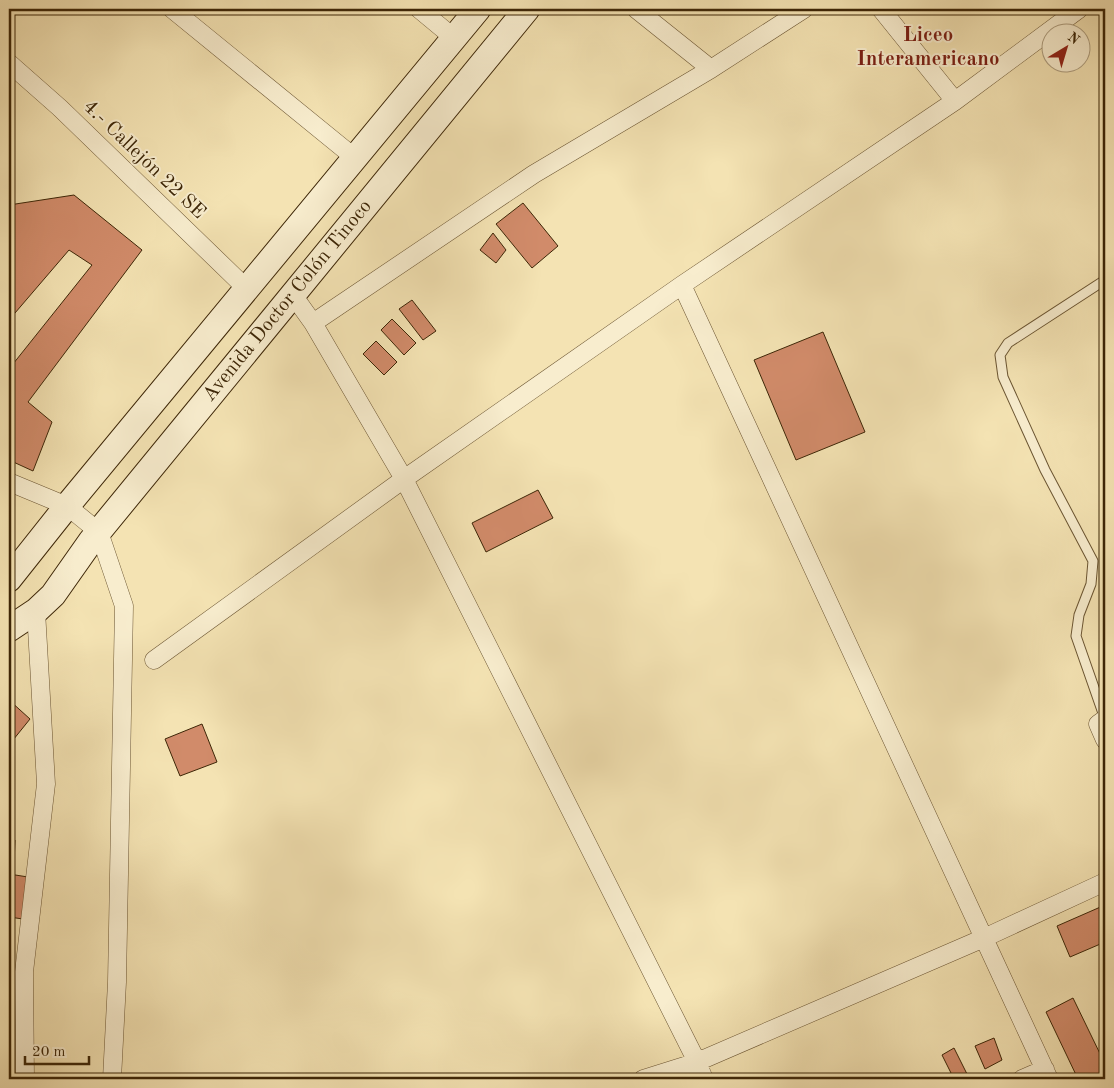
<svg xmlns="http://www.w3.org/2000/svg" width="1114" height="1088" viewBox="0 0 1114 1088" font-family="'Old Standard TT',serif">
	<style>
		.building { fill: #d18b6a; stroke: #3d2607 }
		.lines { fill: none; stroke-linecap: round; stroke-linejoin: round }
		.lane-casing { stroke: #6b5532; stroke-width: 11 }
		.street-casing { stroke: #6b5532; stroke-width: 19 }
		.secondary-casing { stroke: #3d2607; stroke-width: 27 }
		.lane { stroke: #f8edce; stroke-width: 9 }
		.street { stroke: #f8edce; stroke-width: 18 }
		.secondary { stroke: #f8edce; stroke-width: 25 }
		.labels { text-anchor: middle; dominant-baseline: central; stroke-width: 4; stroke-linejoin: round; paint-order: stroke }
		.street-label { font-size: 20px; fill: #3d2607; stroke: #f8edce }
		.neighbourhood-label { font-size: 21px; font-weight: bold; fill: #7a1f14; stroke: #f8edce }
	</style>
	<rect width="100%" height="100%" fill="#f4e3b3"/>
	<filter id="stains"><feTurbulence type="fractalNoise" baseFrequency=".004" numOctaves="4"/><feColorMatrix values="0 0 0 0 .2 0 0 0 0 .09 0 0 0 0 .02 0 0 0 .5 -.17"/></filter>
	<radialGradient id="worn" r=".72"><stop offset=".6" stop-color="#630" stop-opacity="0"/><stop offset="1" stop-color="#630" stop-opacity=".3"/></radialGradient>
	<path class="building" d="M74,195L142,250L28,402L52,422L33,471L9,460V369L92,265L69,250L9,320V205Z
		M523,203L558,246L532,268L496,224Z
		M493,233L506,250L496,263L480,250Z
		M412,300L436,331L423,340L399,309Z
		M392,319L416,343L404,355L381,330Z
		M823,332L865,432L796,460L754,360Z
		M376,341L397,362L384,375L363,354Z
		M538,490L553,518L486,552L472,523Z
		M9,700L30,719L9,745Z
		M202,724L217,762L180,776L165,739Z
		M9,840H15L14,864H9Z
		M9,874L28,877L23,919L9,917Z
		M1105,905V942L1070,957L1057,926Z
		M1073,998L1105,1064V1079H1078L1046,1012Z
		M994,1038L1002,1060L985,1069L975,1046Z
		M954,1048L969,1078L966,1079H954L942,1055Z"/>
	<g class="lines">
		<g class="lane-casing">
			<path id="lane" d="M1105,280L1008,343L1000,355L1003,377L1045,470L1093,561L1091,584L1079,615L1076,636L1105,719"/>
		</g>
		<g class="street-casing">
			<path id="street" d="M172,9L355,158
				M419,9L454,38
				M636,9L711,69
				M881,9L955,101
				M9,63L60,108L247,289
				M682,285L1049,1079
				M293,295L313,323L404,479L697,1062L704,1079
				M313,323L534,174L711,69L804,9
				M9,482L67,506L99,532L124,606L117,982L112,1079
				M154,660L404,479L682,285L955,101L1079,9
				M1105,719L1098,724L1105,740
				M25,1079L24,972L46,784L36,611
				M643,1079L697,1062L984,938L1105,882
				M1022,1079L1045,1069"/>
		</g>
		<g class="secondary-casing">
			<g id="secondary">
				<path d="M9,579L67,506L478,9"/>
				<path id="s1" d="M9,629L36,611L53,595L91,541L527,9"/>
			</g>
		</g>
		<use href="#lane" class="lane"/>
		<use href="#street" class="street"/>
		<use href="#secondary" class="secondary"/>
	</g>
	<g class="labels">
		<g class="street-label">
			<text transform="translate(144 160) rotate(44)">4.- Callejón 22 SE</text>
			<text stroke="none"><textPath href="#s1" startOffset="432">Avenida Doctor Colón Tinoco</textPath></text>
		</g>
		<g class="neighbourhood-label">
			<text x="928" y="35">Liceo<tspan x="928" dy="24">Interamericano</tspan></text>
		</g>
	</g>
	<rect width="1114" height="1088" fill="none" stroke="#f4e3b3" stroke-width="30"/>
	<rect x="10" y="10" width="1094" height="1068" fill="none" stroke="#3d2607" stroke-width="2.5"/>
	<rect x="15" y="15" width="1084" height="1058" fill="none" stroke="#3d2607"/>
	<g transform="translate(1066 48) rotate(38)"><circle r="24" fill="#f8edce" stroke="#ad9d7e"/>
	<path d="M0-4L9 19L0 12L-9 19Z" fill="#8f2418"/>
	<text y="-8" font-size="14" font-weight="bold" text-anchor="middle" fill="#3d2607">N</text>
	</g>
	<path d="M25 1056v8h64v-8" fill="none" stroke="#3d2607" stroke-width="2.5"/>
	<text x="32" y="1056" font-size="15" fill="#3d2607" stroke="#f8edce" stroke-width="4" paint-order="stroke">20 m</text>
	<rect width="100%" height="100%" filter="url(#stains)"/>
	<rect width="100%" height="100%" fill="url(#worn)"/>
</svg>
